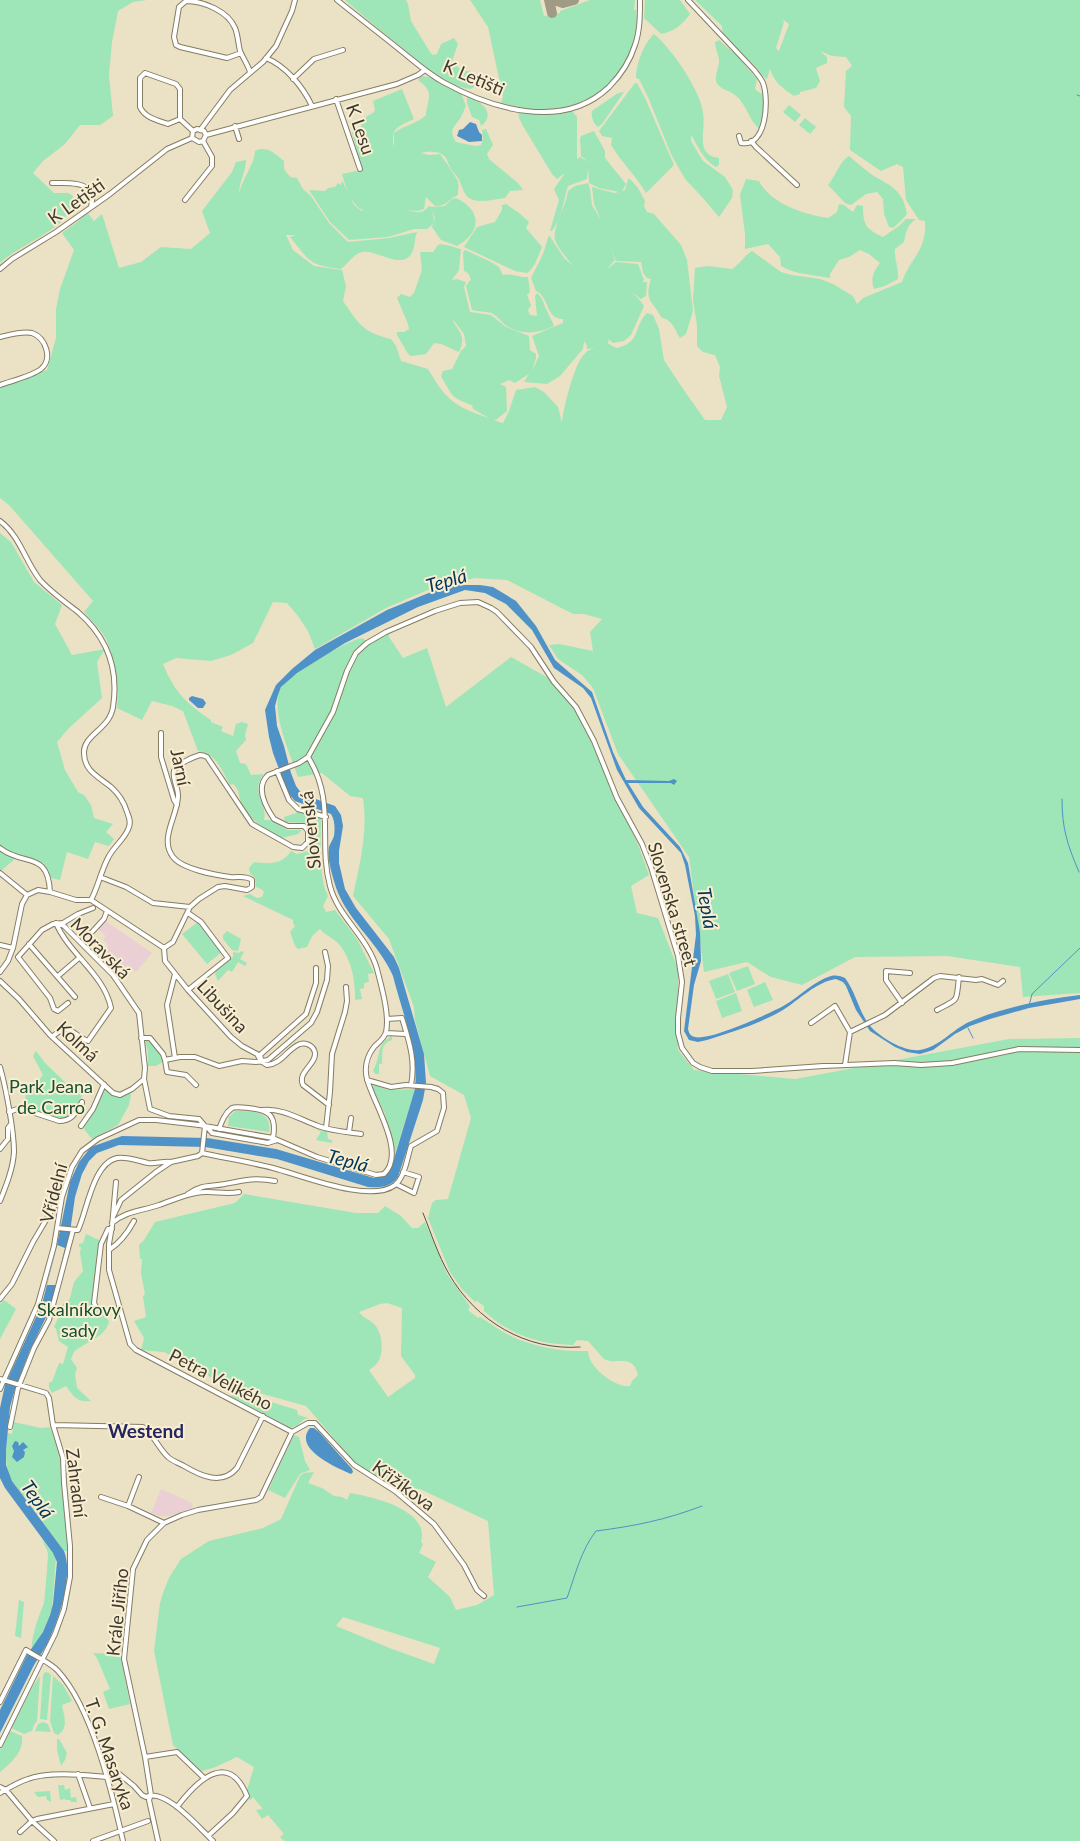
<svg xmlns="http://www.w3.org/2000/svg" width="1080" height="1841" viewBox="0 0 1080 1841" font-family="Lato,sans-serif">
	<style>
		.education { fill: #ead0d4 }
		.green { fill: #9ee6b7; fill-rule: evenodd }
		.water { fill: #4f92c7 }
		.pier { fill: #ebe1c5 }
		.lines { fill: none; stroke-linecap: round; stroke-linejoin: round }
		.stream { stroke: #4f92c7; stroke-width: 1 }
		.taxiway { stroke: #a19a85; stroke-width: 10 }
		.minor-casing { stroke: #857c62; stroke-width: 6 }
		.minor { stroke: #fff; stroke-width: 4 }
		.rail { stroke: #575245; stroke-width: 1 }
		.labels { text-anchor: middle; dominant-baseline: central; stroke-width: 4; stroke-linejoin: round; paint-order: stroke }
		.street-label { font-size: 18px; fill: #3e3a2f; stroke: #f9eed2 }
		.park-label { font-size: 18px; fill: #144f30; stroke: #f9eed2 }
		.water-label { font-size: 19px; font-style: italic; fill: #003558; stroke: #f9eed2 }
		.neighbourhood-label { font-size: 19px; font-weight: bold; fill: #23265f; stroke: #f9eed2 }
	</style>
	<rect width="100%" height="100%" fill="#ebe1c5"/>
	<path class="education" d="M103,922H107L152,953L136,972L127,965L124,970H121L105,952L108,947L107,943L103,940L106,936L97,928Z
		M161,1489L192,1503L193,1508L169,1516H159L151,1513Z"/>
	<path class="green" d="M0,0H147L133,2L118,11L112,42L109,75L113,116L100,125H80L65,144L43,161L33,173L54,193H68L73,196C72,203 71,209 67,215C56,232 17,247 0,263Z
		M345,0H406L408,4L411,21L430,52L433,55L437,54L441,44L454,38L458,44L452,61L461,70L472,72L475,79V86L471,89C446,87 424,65 405,50C385,34 364,17 345,0Z
		M470,0H540L544,16L560,13V11L590,0H635L634,10H636C643,62 600,106 551,110C534,112 517,106 501,103L503,97L488,27Z
		M645,0H680L690,14C682,25 675,31 661,34L644,18Z
		M695,0H1080V993L1023,997L1020,967L947,956L855,957L802,985L771,977L747,962L704,972L689,857L618,754L593,688L582,675L558,659L549,645L559,644L593,651L590,632L602,619L584,614H573L507,580L475,578L437,586L386,608L315,649L308,631L298,616L287,603L273,602L253,643L231,655L211,661L176,658L163,664C175,693 186,703 211,720V722L223,727L221,731L233,736L236,724L242,722L248,724L245,735L246,740L236,751L240,763L246,764L251,775L263,774C250,796 268,802 264,820H271L287,830H302L298,834L282,838C263,828 251,822 241,802C238,795 240,790 233,784L230,785C221,769 217,754 198,751L183,711L172,706L152,701L142,720L117,708C119,684 116,661 106,639C101,630 91,620 84,612L93,601L9,505L0,498V388L47,370L56,338V309L60,289L74,250L62,233L77,222L87,212L94,221L102,214L119,268L141,262L161,247L191,249L210,233L202,211L232,172L236,162L246,160C246,172 239,182 239,194C242,179 255,163 255,151C267,145 275,154 284,161V169L290,177L297,178L303,189L311,196L329,223L348,242L389,238L417,232C415,237 415,242 414,247C407,275 378,249 362,252C352,255 349,263 341,269C308,265 310,261 290,237L296,235H286L293,250L314,266L342,270L346,286L343,301C359,324 362,332 391,339L396,346L401,361L428,369C446,400 455,407 489,418L473,409L472,405C451,398 452,395 441,376L443,371L452,369L461,351L466,346L464,334L452,318C458,333 467,334 459,352L441,344L434,343L426,354L411,356L408,354L397,335V332H404L409,329L408,324L397,298L401,294L410,297L414,293L422,270L420,252H433C435,250 436,247 438,245C441,242 456,248 461,249L459,270L452,280L457,279L466,282L464,287L470,312L491,315L506,327L529,336L530,350L536,354V358L532,371L539,356L532,336L563,323V319C545,319 550,297 536,291L531,278L543,254L549,235L564,258L573,266C567,258 558,249 555,240C552,228 567,204 568,191L575,186L588,183L590,189L592,205L601,220L594,204L592,187L614,193L619,192L599,188L589,183L588,168L587,179L568,186C563,202 562,218 552,231H550L559,200L554,189L565,173L557,179L552,174L523,126L519,118L518,111L545,115L572,111L577,117V159L580,157L588,162L581,156L580,139L581,136L594,131L605,151V158L626,184L622,191L625,190L628,179H630L638,188L645,201L644,206L647,212L654,214L681,245L687,260L693,311L686,334L680,338C674,328 673,321 661,317C652,299 644,302 651,279L647,278L643,273L641,262L616,261L610,246L615,260L606,270L616,262L638,264L644,280L642,282H647L646,296L641,299L630,291L638,298L644,306L631,335L624,341L613,343L608,339L609,342L607,343L616,348C642,343 633,326 647,313L653,315L659,329L664,360L681,386L705,420H721L727,407L719,376L720,367L715,355L703,352L697,346V325L693,301L695,268L708,266L732,269C740,264 744,256 752,251L781,272L792,275L820,279L833,284L853,296L857,304L863,298L902,282C910,258 927,251 925,221L919,220L906,200L903,167L897,164L881,171L850,150L851,116L844,107L846,71L852,66L846,57L832,56L820,51L827,57V63L816,68L820,81L816,88L800,92V94L794,96C782,88 774,82 770,69L767,79C760,75 757,67 751,62C741,53 721,41 722,26ZM782,19L789,24L779,51L776,48L784,22ZM584,341L587,346V349L595,348C590,349 585,352 582,357C574,367 563,409 562,423L558,407L544,392L535,387L516,390L509,411L503,423L493,420H496L507,411L506,387L500,384L509,380L515,383L529,374L524,382L547,384L560,376L583,349Z
		M654,34C671,48 701,91 703,113C705,123 701,139 704,148C707,155 712,157 719,158V165L716,167C703,160 698,146 691,135V141L703,161L725,177L733,190L732,198L719,217L702,197L686,180L681,172L671,154L648,97L639,79L636,78C636,64 644,43 654,34Z
		M719,40L737,56L757,79L755,89L757,91L764,95V111L759,127L758,128C748,118 746,103 735,95C729,90 718,89 716,81C715,75 719,67 719,61C719,55 715,49 715,42Z
		M421,76L435,78L461,93L466,106C464,110 463,113 461,117C454,128 448,129 456,142L475,146L481,145L483,139L482,130L486,129L493,145L487,154L489,159L518,183L523,190L510,191L505,198C495,199 483,203 473,200C463,197 463,186 458,178C456,175 453,172 451,169C449,166 448,162 446,158C442,151 428,151 421,153L429,155L440,154C443,158 458,179 458,182C459,186 458,191 458,195C447,200 448,206 435,206L426,197L424,209L418,211L408,210C418,213 422,214 429,206L431,207L445,206L452,199L456,198C482,210 482,232 457,246L441,240L432,227L435,218L431,209L434,218L433,224L427,229H414L388,237L349,240L330,222L309,190L325,191L328,188L335,187L338,183L341,185L342,180L354,205L362,211L363,210C350,204 346,187 342,174L361,170L352,132L362,129L360,120L373,113L375,110L373,101L402,89L414,119C397,127 390,128 394,148V133C404,125 417,124 426,115C426,107 432,95 427,89C425,85 421,83 418,80Z
		M635,83H637L646,100L674,165L646,193C636,176 622,163 611,145L612,138L602,136L599,131Z
		M624,92L602,124L598,127C593,123 591,116 592,111L618,93Z
		M467,97C481,100 497,114 481,126L479,120L472,117L467,103Z
		M789,105L801,115L795,122L783,112Z
		M805,118L816,127L810,134L799,125Z
		M849,156C856,162 863,168 871,174C889,186 902,187 907,214L902,220L893,228L889,227L884,214L883,199L877,192L866,194L851,205L845,203L828,185C835,177 840,161 849,156Z
		M746,179L759,181C771,204 804,214 828,218L837,212L839,204L844,205L853,212L857,205L863,206C863,225 866,229 883,237L899,226L906,219H916C907,225 906,232 904,242L895,249C894,259 899,268 898,279L885,286L874,289C870,278 874,271 880,263L869,254L860,250L849,257L839,260L830,274V278L799,273L789,270L781,266L780,257L768,244L745,249V234L740,195Z
		M506,204L519,213L529,222L526,228L542,247C538,256 535,268 527,273L515,271L464,247L477,227L495,222L502,210V205Z
		M465,250L489,261L499,267L503,275C512,273 519,278 528,277L530,292L527,295L531,305L528,310L530,315L537,316L535,296L537,293C544,299 543,304 547,311C549,316 552,320 554,326C538,334 519,336 504,324C500,320 497,316 492,313C485,311 479,312 472,310L466,286L471,279L468,273L464,271L463,252Z
		M0,533L11,542L34,582L62,605L55,624L72,655L105,649L97,662L102,698L68,729L57,742L65,770L78,792L84,795L91,805L94,818L113,824L106,832L114,839L109,846L95,842L88,859L67,852L60,880L51,878L44,863L16,858L1,871L0,870Z
		M389,633V637L403,658L427,648L446,707L511,657L552,680L581,715L639,847L649,875L631,886L637,913L658,918L678,969V1050L694,1070L795,1079L1009,1039L1080,1038V1841H284L280,1837L284,1834L268,1815L262,1819L256,1810L263,1809L253,1797L250,1801L247,1790L254,1767L237,1757L213,1768L201,1771L173,1745L154,1651L160,1603L164,1590L170,1576L181,1559L209,1541L263,1528L281,1519L300,1476L304,1473L314,1472L308,1483L322,1488L334,1496L342,1497L347,1500L350,1493C374,1497 430,1510 421,1542L423,1544L419,1553L436,1562L428,1577L450,1597L456,1610L477,1605L494,1595L488,1521L420,1489L401,1488L358,1466L306,1406L220,1382L164,1352L141,1350L144,1338L134,1321L146,1317L143,1296L145,1294L141,1273L142,1259H140L139,1245L144,1240L155,1222L235,1203L244,1194L356,1213H378L385,1206L401,1216L412,1228H418L425,1222L447,1274L469,1305L470,1307L468,1310L478,1318L480,1317C488,1322 495,1327 503,1332C528,1346 560,1352 588,1351C588,1367 615,1388 630,1386L632,1381L638,1375C633,1352 616,1366 604,1359L588,1341L577,1340L573,1345C538,1344 510,1335 484,1311V1306L477,1301L475,1302L462,1289L450,1272L428,1218L432,1203L436,1200L448,1199L471,1118L464,1095L430,1076L415,1020L414,1007L389,939L353,896C360,863 368,832 363,798L350,796L322,773L298,777C291,756 269,709 281,688C288,677 303,669 314,662C330,652 344,643 362,638L370,643ZM387,1303L402,1308L401,1356L415,1375V1378L388,1397L369,1370C372,1368 376,1365 378,1362C384,1352 383,1333 374,1324C369,1319 363,1318 359,1312L380,1304ZM343,1617L440,1648L434,1664L392,1649L336,1626Z
		M298,810L321,817C321,838 318,878 328,896L323,906L326,912L335,910L357,939L374,973L368,974L369,982L364,983V988L360,989L362,999L355,1000C356,980 350,951 333,939C328,935 324,934 320,929L312,936L307,947L298,949L295,946L290,932L295,926L293,923V920L243,896L250,894L257,898L262,897L264,892L261,889L256,887L255,878L250,873L249,868L254,862C269,864 282,865 291,851L297,854L310,851L313,847V840L311,827L313,823V820L308,823L285,822L284,817L296,813Z
		M198,922L222,952L207,964L182,934Z
		M227,931L241,939L238,951L232,950L223,939V935Z
		M241,951L244,952L240,959L247,963L245,966L238,962L232,972L228,970L218,981L215,974L216,971L233,957V952L239,953Z
		M748,966L755,984L737,991L729,973Z
		M728,974L735,992L716,999L709,981Z
		M765,982L773,1000L754,1007L747,990Z
		M736,993L742,1011L722,1018L716,1001Z
		M391,1036H392V1040C380,1043 383,1053 382,1064H379V1074H375L373,1070C382,1056 374,1048 391,1036Z
		M147,1039C155,1042 161,1053 164,1061L156,1066H148V1052L145,1041Z
		M36,1051L46,1064L68,1085L75,1086L78,1083L83,1087L81,1095L82,1096L71,1117L61,1120L22,1107L25,1101L26,1093L28,1094L43,1075L33,1056Z
		M375,1085L389,1090L415,1089L395,1154L385,1114L372,1087Z
		M104,1089C114,1096 118,1099 129,1092L131,1095L129,1105L118,1125L92,1139L83,1128Z
		M235,1111C250,1111 273,1110 269,1132L228,1126L229,1117Z
		M316,1127L322,1131H327L328,1139L332,1140V1143L316,1140L321,1132L315,1128Z
		M86,1234L99,1240L93,1303L109,1321C107,1337 83,1343 74,1352C73,1354 72,1357 71,1359L77,1368L75,1374L77,1388L91,1401C76,1402 74,1397 66,1386L52,1393L49,1388V1382H52L59,1363L63,1364L68,1347L59,1341L56,1329L54,1327L60,1314V1308L64,1303H67L70,1298L74,1282L83,1271L80,1253L81,1247H79V1244L83,1243Z
		M4,1300L16,1309L0,1339V1304Z
		M245,1394L297,1410L298,1415L309,1418L304,1419L298,1425L291,1428L228,1396Z
		M14,1422L41,1428L50,1427L61,1458L69,1551H64L12,1481C4,1465 6,1451 7,1433L12,1434Z
		M294,1435L299,1437L305,1461L310,1470L300,1474L285,1498L268,1490Z
		M42,1539L56,1557L52,1609L43,1632L32,1649C31,1636 39,1616 44,1603C45,1597 48,1558 48,1553C47,1548 43,1544 42,1539Z
		M19,1600L24,1602L21,1638L15,1636Z
		M93,1653L120,1654L130,1704L109,1709L103,1692L110,1689L97,1658Z
		M45,1672L49,1673L51,1675L47,1720L40,1719L43,1675Z
		M40,1676L37,1721L34,1725L32,1731L24,1734L11,1728L33,1686Z
		M53,1676L63,1685L72,1701L62,1705C64,1716 69,1728 58,1735L54,1733L50,1721Z
		M43,1722L48,1724L51,1732L35,1731L38,1724Z
		M10,1731L22,1736C24,1752 11,1763 0,1772V1750Z
		M57,1739H59L67,1753L65,1760L61,1766L57,1750Z
		M58,1785H64L65,1790L70,1788L71,1798L76,1797L77,1802H71L70,1800H66L65,1799L60,1800Z
		M50,1791L51,1802L47,1800L46,1796L38,1797L34,1792Z"/>
	<path class="water" d="M470,122L476,124L479,132L482,135V141L469,142L457,136L459,130L463,129Z
		M457,585H480L493,587L516,601L536,626L555,660L592,692L613,752L626,780L669,781L674,779L677,781L674,785L671,783H628L643,807L680,847L688,863L700,932L701,961L694,985L688,1029C689,1033 690,1036 695,1037C710,1041 771,1013 785,1005C800,996 814,981 831,976C836,975 841,976 845,978C857,994 859,1014 872,1028C883,1039 905,1052 920,1050C939,1047 952,1030 969,1022C1001,1008 1045,999 1080,995V999L1029,1008L990,1019L970,1026L955,1034L933,1050L920,1054L907,1052L895,1047L870,1031L856,1010L846,986L843,982L836,979C816,982 799,1000 783,1010C759,1024 732,1032 707,1040L698,1042L689,1040L684,1031L696,935L695,916L685,865L681,853L639,808L617,770L591,698L583,688L554,668L532,630L506,604L485,593L465,590L418,607L345,643L297,673L281,687L278,695L275,706L277,726L284,746L291,773L296,786L302,794L335,806L341,815L343,826L339,851V863L345,889L356,908L394,957L399,968L424,1054L426,1083L423,1100L398,1177C391,1187 380,1188 368,1187L277,1159L205,1147L119,1145L97,1153L89,1161L82,1174L75,1197L70,1232L52,1305L30,1350L15,1389L10,1407L6,1450V1465L12,1481L64,1551C74,1576 58,1622 47,1644C43,1652 37,1659 33,1667C22,1689 11,1711 0,1733V1710L27,1655L43,1632L50,1615L53,1604L57,1562L53,1553L5,1488L0,1478V1408L5,1385L42,1304L57,1245L70,1182L79,1162L91,1147L122,1136L207,1138L276,1149L374,1178L384,1176L391,1169L415,1089C419,1052 402,1012 393,976C378,941 344,919 334,881C331,870 327,857 329,847C330,843 333,840 334,836C335,829 335,820 331,814L295,801L288,793L273,753L269,737L265,710L276,685L292,669L315,650L387,610L436,590Z
		M192,696L203,699L206,703L203,708H198L189,700V698Z
		M310,1428H314L319,1432L352,1469L353,1472L351,1474C338,1468 292,1449 310,1428Z
		M15,1441L18,1442L19,1446L23,1442L28,1447L23,1450L25,1452L24,1457L17,1462L12,1457L14,1451L12,1446Z"/>
	<path class="pier" d="M57,1245L65,1248L56,1285H47Z"/>
	<g class="lines">
		<path class="stream" d="M1077,95L1080,96
			M1062,799C1062,828 1067,844 1079,872
			M1029,1006L1032,994L1080,948
			M968,1028L973,1038
			M517,1607L567,1598C575,1576 581,1550 596,1531C635,1526 665,1520 702,1506"/>
		<path class="taxiway" d="M549,0L552,13
			M554,0L563,3L574,0"/>
		<g class="minor-casing">
			<path id="minor" d="M337,0C358,17 379,33 400,50C414,61 427,73 443,82C492,109 563,131 609,87C621,75 630,61 635,45C640,31 640,15 640,0
				M688,0L754,70C757,74 761,78 763,83C769,99 767,148 741,143L739,136
				M241,53L227,58L180,47L176,45L174,37L179,7L186,1C203,1 228,11 235,28C238,35 238,43 240,51C243,58 248,65 250,72
				M266,58C286,66 303,87 312,106
				M145,73L176,84L180,89V119L168,124C157,120 145,118 140,107V78Z
				M293,79L314,59L343,50
				M336,99L360,169
				M180,119L193,131
				M235,126L239,139
				M201,129L230,90L263,62L276,46L292,11L295,0
				M192,138L199,142L203,141L206,135L397,84L418,75L425,70
				M192,138L193,131L197,129L204,131L206,135
				M751,141L756,147L797,185
				M52,183C65,183 86,181 93,194L91,207
				M185,200L212,166V157L203,141
				M0,269L12,259L56,232L110,194L167,149L192,138
				M0,337C9,335 22,331 32,333C46,338 53,359 41,369C32,376 11,381 0,385
				M0,521C20,536 25,561 40,580C51,592 65,602 78,612C107,637 119,669 113,707C110,729 83,735 84,753C84,771 99,777 111,787C119,794 124,802 127,812C129,817 131,821 129,827C126,838 113,847 108,858C101,871 98,887 91,900
				M161,733V757L174,800L177,805
				M277,771L289,800L298,809L326,817
				M0,848C24,867 48,850 50,892
				M0,873L27,895
				M100,877L126,887L153,903L190,907
				M188,913L201,922L228,958L188,990
				M56,923L64,926L113,975L139,1013L145,1068L144,1079L150,1109L169,1116L199,1119L205,1126
				M92,932L104,919L107,911
				M29,944L75,997
				M0,945L13,948
				M164,948L173,942L190,907L199,899L218,887L225,886L247,890L252,887V880C245,875 237,878 230,877C215,875 182,869 173,857C159,839 177,817 178,797C179,789 172,779 174,771C177,764 193,757 200,755C203,755 205,756 207,757L252,824L293,847L302,848L308,842V831L304,826H288L274,819C265,806 255,787 268,775L299,763L308,757L333,712L347,671L356,653L367,643L386,632L435,611L460,603L478,602L491,608L497,612L531,647L554,682L576,707L594,741L617,798L642,844L651,867L678,956L682,982L678,1018V1033L682,1048L693,1063L700,1067L712,1071H752L823,1066L894,1063L921,1065L952,1063L1019,1049L1080,1050
				M164,948L165,961L188,990L231,1037L242,1046L257,1054L261,1061L267,1065C282,1064 287,1049 300,1044C306,1042 314,1046 315,1053C316,1065 297,1072 303,1085L329,1105
				M18,957L42,930L53,924L63,923L78,914L93,908
				M18,957L50,998L54,1009L58,1011L68,1003
				M0,972L8,961L13,948L22,904L27,895L38,890L50,892L76,900H91L164,948
				M175,974L167,1005L175,1058
				M58,976L79,958
				M0,981L19,999L50,1035L113,1093L120,1095L132,1089L144,1079
				M902,1003L886,980V971L910,973
				M937,1010C959,998 956,1004 959,977
				M387,1019L402,1018C409,1041 416,1061 411,1085
				M811,1023L835,1006L850,1032
				M386,1033L406,1034
				M52,1037C70,1021 72,1035 88,1041L111,1008C104,974 69,954 56,923
				M141,1038H150L163,1054L165,1060L180,1057H195L219,1066L242,1061L256,1062L268,1060L311,1023L317,1012L327,980L328,966L325,952
				M261,1059L260,1055L306,1014L316,983V968
				M165,1060L167,1072L186,1075L196,1085
				M845,1065L850,1032L885,1015L934,978L940,976L976,980L982,979L998,985L1003,981
				M0,1067C6,1088 14,1131 14,1152C13,1169 6,1186 0,1201
				M262,1110C283,1108 299,1119 318,1126C332,1131 346,1132 361,1134
				M9,1112L20,1108L59,1121C73,1121 76,1112 82,1102L81,1111
				M81,1126L93,1109L104,1084
				M207,1127L212,1133L268,1143L277,1140
				M326,1128L330,1092L332,1054L345,1012L347,1001L346,987
				M219,1129C222,1121 225,1113 232,1108C236,1106 243,1108 248,1108C269,1110 277,1115 273,1138
				M349,1132L351,1118
				M0,1149L8,1139V1128L11,1124
				M202,1153C225,1158 250,1162 273,1168C301,1175 370,1204 395,1185C405,1177 407,1158 411,1146L437,1131L444,1108L443,1093L438,1089L431,1087L406,1085L391,1087L367,1080
				M202,1153L205,1126
				M116,1182L112,1226L109,1244V1270L130,1344L136,1350L292,1432
				M396,1184L414,1193L419,1177L403,1172
				M188,1194C202,1184 210,1187 225,1184C244,1180 256,1177 275,1181
				M113,1217L121,1200L156,1172L171,1162L198,1156L202,1153
				M112,1223C126,1211 142,1211 159,1205C171,1201 184,1195 196,1193C210,1190 225,1195 239,1192
				M57,1228L78,1230C87,1211 93,1163 117,1158C127,1156 138,1161 148,1163C155,1164 163,1161 171,1162
				M109,1250C120,1243 128,1232 134,1221
				M0,1299L12,1284L33,1242L59,1198L62,1197
				M96,1307L94,1303L101,1244L108,1229H112
				M0,1379L46,1393L49,1398L53,1425L63,1458L64,1483L70,1546V1577L64,1609L55,1634L0,1745
				M0,1389L38,1304L54,1246L62,1197L72,1167L82,1151L98,1139L139,1120H156L199,1125L273,1138L317,1157L376,1175L384,1174C407,1153 373,1103 367,1079C364,1068 367,1056 374,1047C379,1042 384,1039 386,1032C390,1015 381,985 377,969C368,937 338,917 330,886C318,842 336,801 308,757
				M53,1425L143,1427C152,1432 159,1449 168,1457C172,1461 179,1463 184,1466C201,1476 222,1486 237,1468L263,1416
				M10,1427L18,1388L34,1348L49,1320L73,1230
				M292,1432L308,1423H315L354,1465L395,1491L434,1524L464,1565L477,1590L484,1596
				M101,1497L128,1506L164,1523
				M128,1506L139,1477
				M0,1702L26,1650C36,1657 50,1662 58,1671C92,1708 112,1792 123,1841
				M145,1757L177,1752L204,1778
				M102,1760L134,1786L142,1795L146,1797C165,1787 200,1829 213,1841
				M78,1774L90,1808
				M0,1787L6,1790L32,1821L54,1841
				M0,1793C9,1788 18,1782 28,1779C49,1771 84,1775 106,1777
				M177,1807C196,1782 228,1749 247,1796L233,1813L208,1836
				M20,1832L32,1821L37,1819L114,1804
				M93,1841L148,1821
				M158,1841L149,1800L151,1795L145,1757L124,1659L133,1569L147,1540L164,1523L182,1515L198,1510L256,1500L261,1497L292,1432"/>
		</g>
		<use href="#minor" class="minor"/>
		<path class="rail" d="M423,1213C431,1233 438,1255 449,1274C476,1321 526,1351 580,1347"/>
	</g>
	<g class="labels">
		<g class="street-label">
			<text transform="translate(474 77) rotate(23)">K Letišti</text>
			<text transform="translate(361 129) rotate(71)">K Lesu</text>
			<text transform="translate(76 201) rotate(-35)">K Letišti</text>
			<text transform="translate(181 767) rotate(78)">Jarní</text>
			<text transform="translate(310 830) rotate(-96)">Slovenská</text>
			<text transform="translate(673 904) rotate(73)">Slovenska street</text>
			<text transform="translate(101 948) rotate(46)">Moravská</text>
			<text transform="translate(223 1006) rotate(47)">Libušina</text>
			<text transform="translate(78 1041) rotate(43)">Kolmá</text>
			<text transform="translate(53 1193) rotate(-75)">Vřídelní</text>
			<text transform="translate(221 1379) rotate(27)">Petra Velikého</text>
			<text transform="translate(77 1483) rotate(83)">Zahradní</text>
			<text transform="translate(404 1485) rotate(36)">Křižíkova</text>
			<text transform="translate(117 1612) rotate(-84)">Krále Jiřího</text>
			<text transform="translate(110 1754) rotate(71)">T. G. Masaryka</text>
		</g>
		<g class="park-label">
			<text x="51" y="1086">Park Jeana<tspan x="51" dy="21">de Carro</tspan></text>
			<text x="79" y="1309">Skalníkovy<tspan x="79" dy="21">sady</tspan></text>
		</g>
		<g class="water-label">
			<text transform="translate(446 580) rotate(-16)">Teplá</text>
			<text transform="translate(708 908) rotate(80)">Teplá</text>
			<text transform="translate(348 1160) rotate(15)">Teplá</text>
			<text transform="translate(38 1499) rotate(55)">Teplá</text>
		</g>
		<g class="neighbourhood-label">
			<text x="146" y="1430">Westend</text>
		</g>
	</g>
</svg>
